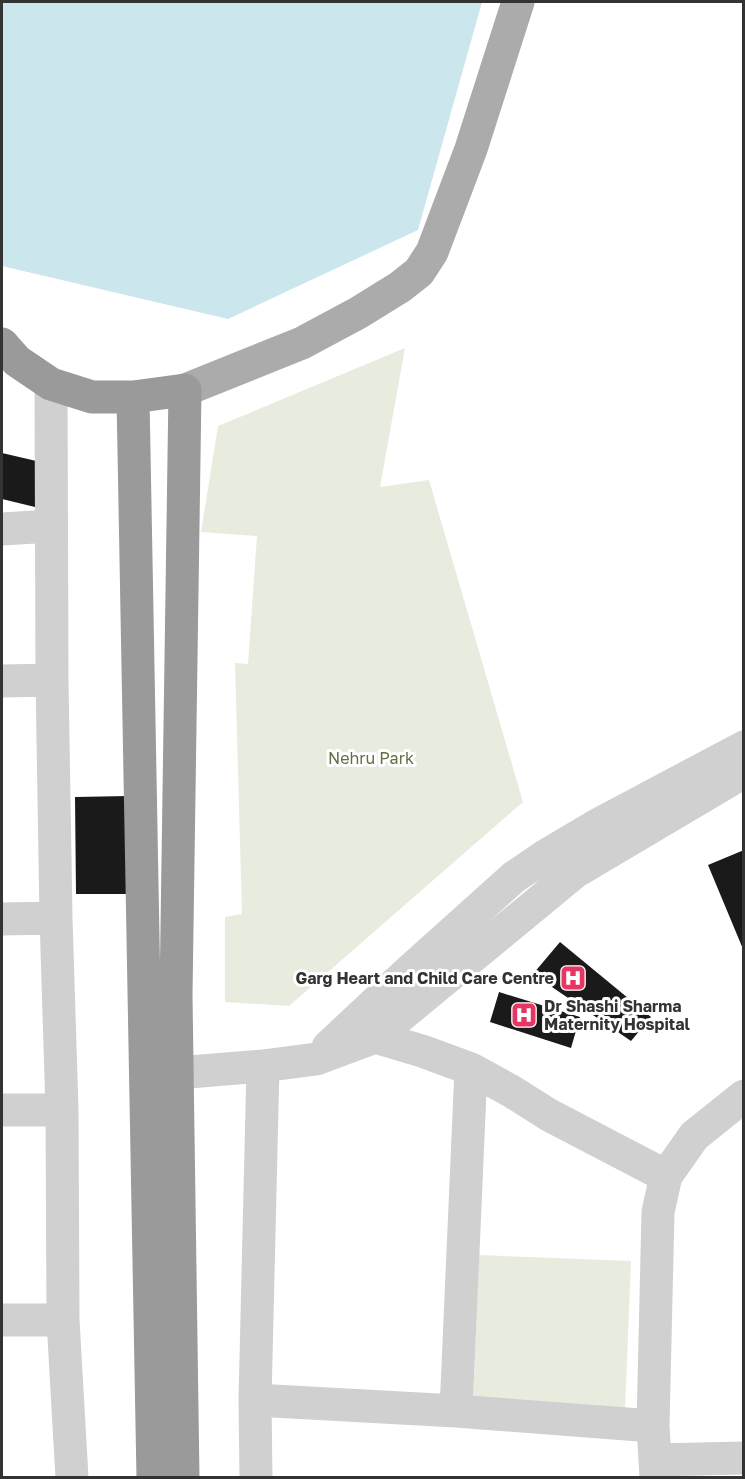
<svg xmlns="http://www.w3.org/2000/svg" width="745" height="1479" viewBox="0 0 745 1479" font-family="'Golos Text',sans-serif">
	<style>
		.green { fill: #e8ecde }
		.water { fill: #cbe6ec }
		.building { fill: #1a1a1a }
		.lines { fill: none; stroke-linecap: round; stroke-linejoin: round }
		.minor { stroke: #d0d0d0; stroke-width: 33 }
		.major { stroke: #ababab; stroke-width: 33 }
		.highway { stroke: #9a9a9a; stroke-width: 33 }
		.labels { text-anchor: middle; dominant-baseline: central; stroke-width: 6; stroke-linejoin: round; paint-order: stroke }
		.park-label { font-size: 16px; fill: #5f703e; stroke: #fff }
		.poi-label { font-size: 16px; font-weight: bold; fill: #333; stroke: #fff; text-anchor: end }
	</style>
	<rect width="100%" height="100%" fill="#fff"/>
	<path class="green" d="M405,348L380,487L429,480L523,802L289,1006L225,1002V917L242,914L235,663L248,664L257,536L201,532L218,426Z
		M479,1255L631,1261L624,1435L472,1429Z"/>
	<path class="water" d="M2,2H482L418,230L228,319L2,266Z"/>
	<path class="building" d="M2,453L45,463L35,507L2,499Z
		M128,796L129,894H76L75,797Z
		M744,850V949H743L708,865Z
		M560,942L651,1017L631,1041L533,974Z
		M499,992L580,1017L571,1048L490,1022Z"/>
	<g class="lines">
		<path class="minor" d="M51,384L52,680L56,918L62,1110L63,1320L72,1478
			M2,529L51,526
			M2,681L52,680
			M2,919L56,918
			M375,1037L422,1051L471,1069L511,1091L549,1115L666,1176
			M328,1047L406,974L514,877L545,856L599,824L744,747
			M150,1072L177,1073L263,1066L316,1059L375,1037L575,872L744,772
			M2,1110H62
			M2,1320H63
			M255,1400L456,1411L653,1426
			M456,1411L471,1069
			M656,1460L744,1458
			M256,1478L255,1400L263,1066
			M656,1478L653,1426L658,1212L666,1176L694,1136L744,1096"/>
		<path class="major" d="M185,390L302,343L358,313L400,287L419,272L432,252L471,149L518,2"/>
		<path class="highway" d="M2,344L17,361L51,384L92,397H133L185,390L176,995L183,1478
			M133,397L153,1478"/>
	</g>
	<defs>
		<g id="hospital-square" transform="scale(1.35)"><rect x="-9" y="-9" width="18" height="18" rx="4" fill="#e83664" stroke="#fff"/><path d="M-5-5h3v3.5h4V-5h3V5h-3V1.5h-4V5h-3Z" fill="#fff"/></g>
	</defs>
	<g fill-rule="evenodd">
		<use href="#hospital-square" x="573" y="978"/>
		<use href="#hospital-square" x="524" y="1015"/>
	</g>
	<g class="labels">
		<g class="park-label">
			<text x="371" y="758">Nehru Park</text>
		</g>
		<g class="poi-label">
			<text x="554" y="978">Garg Heart and Child Care Centre</text>
			<text x="544" y="1006" text-anchor="start">Dr Shashi Sharma<tspan x="544" dy="18">Maternity Hospital</tspan></text>
		</g>
	</g>
	<rect width="745" height="1479" fill="none" stroke="#333333" stroke-width="6"/>
</svg>
